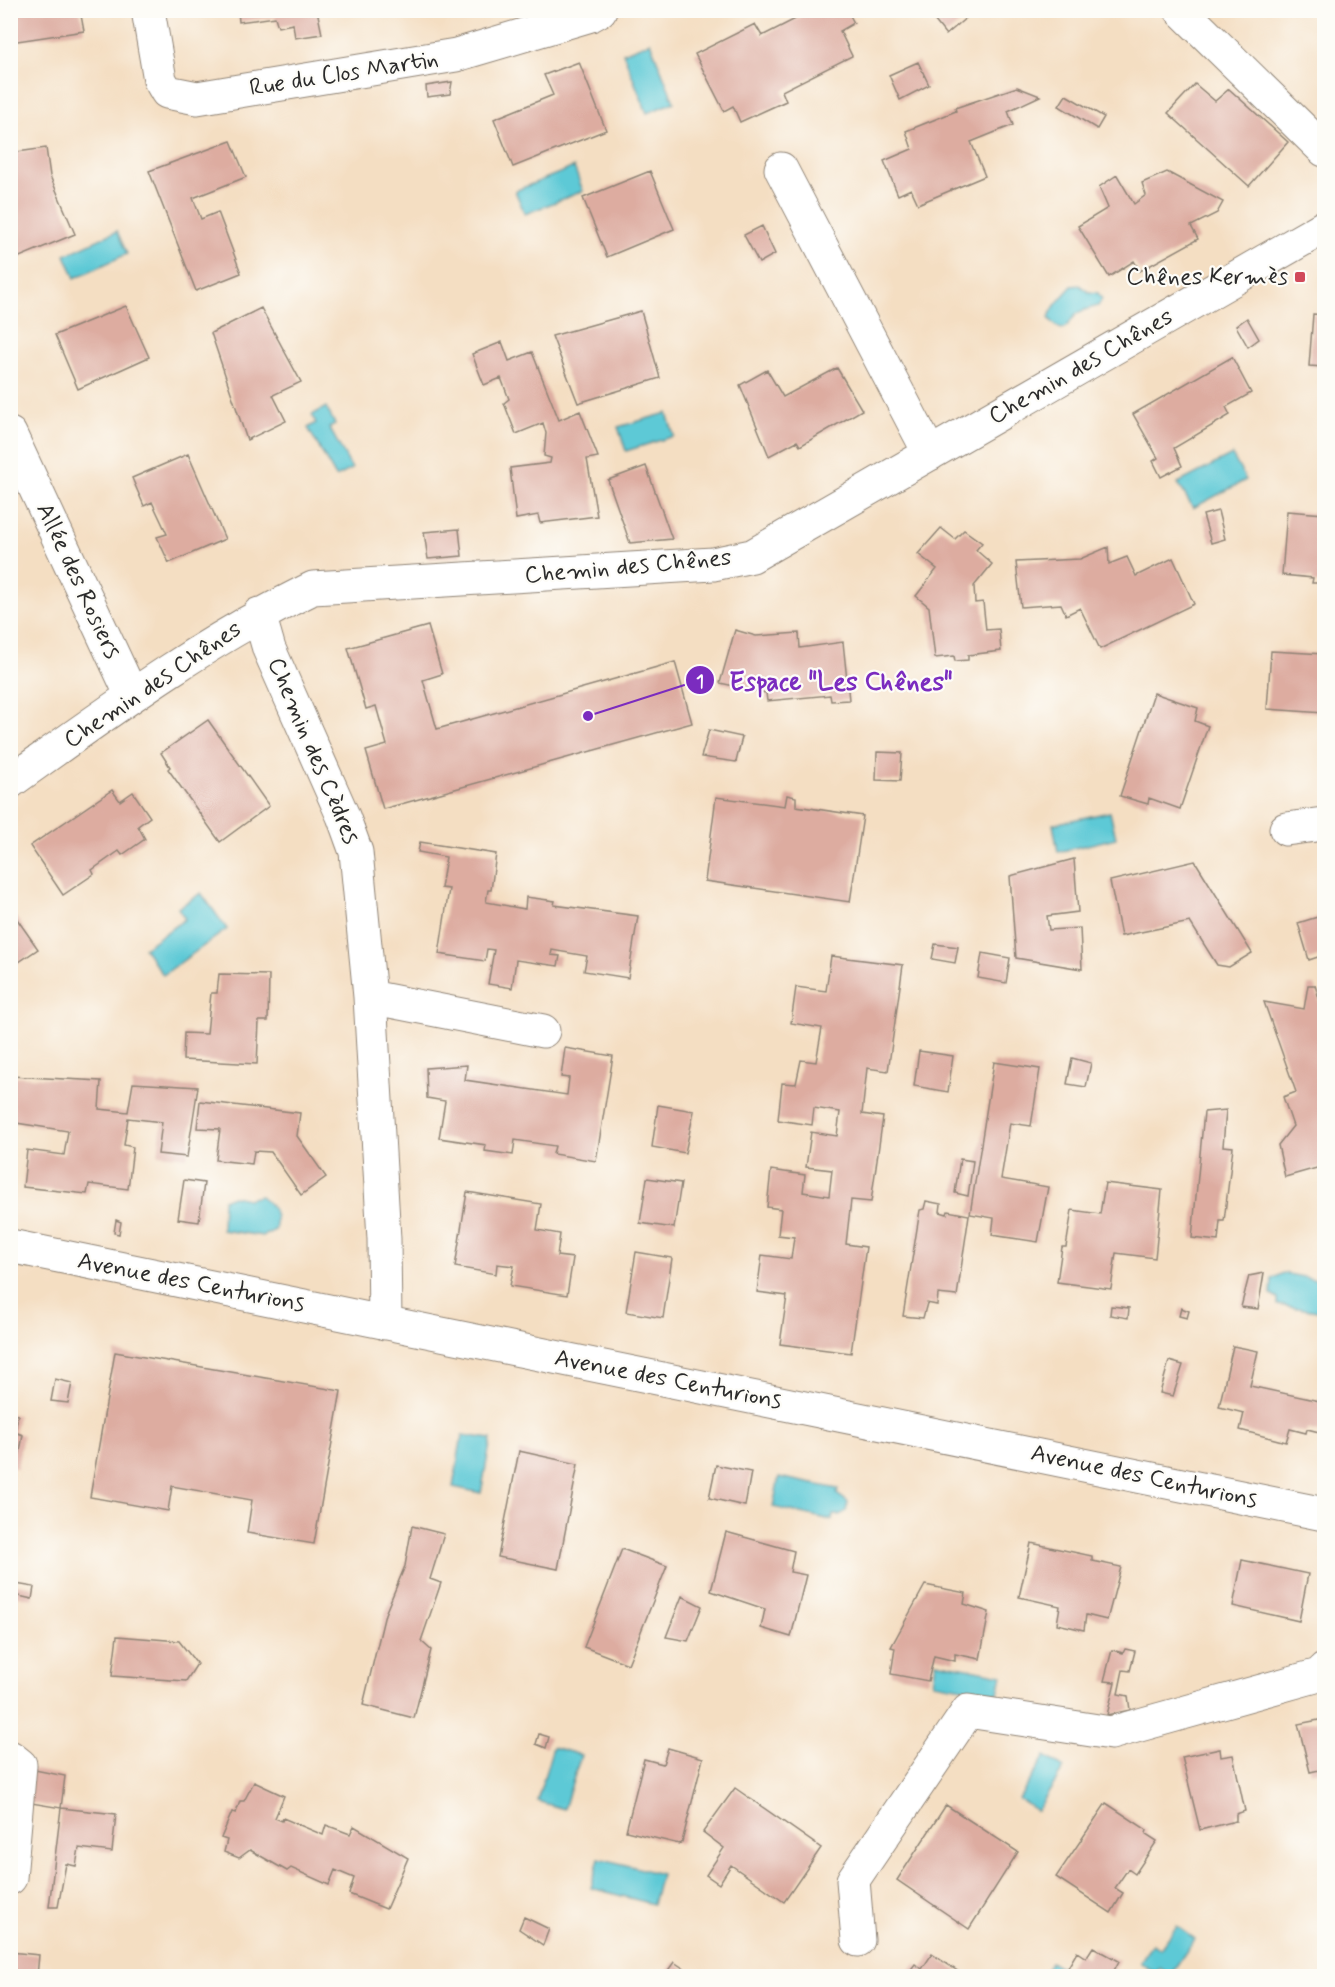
<svg xmlns="http://www.w3.org/2000/svg" width="1335" height="1987" viewBox="0 0 1335 1987" font-family="Mynerve,sans-serif">
	<style>
		.water { fill: #5dc9d6; stroke: #447a80; stroke-width: 1.5 }
		.building { fill: #ddaca0 }
		.lines { fill: none; stroke-linecap: round; stroke-linejoin: round }
		.minor-casing { stroke: #908476; stroke-width: 35 }
		.minor { stroke: #fff; stroke-width: 33 }
		.poi-dot { fill: #d1495b; stroke: #fdfcf7; stroke-width: 2 }
		.labels { text-anchor: middle; dominant-baseline: central; stroke-width: 4.5; stroke-linejoin: round; paint-order: stroke }
		.street-label { font-size: 24px; fill: #2b2b2b; stroke: #fdfcf7 }
		.poi-label { font-size: 24px; fill: #2b2b2b; stroke: #fdfcf7; text-anchor: end }
		.leader { fill: none; stroke: #7b2cbf; stroke-width: 2 }
		.callout-dot { fill: #7b2cbf; stroke: #fdfcf7; stroke-width: 2 }
		.mark-label { font-size: 18px; text-anchor: middle; font-weight: bold; fill: #fff }
		.callout-label { font-size: 26px; text-anchor: middle; font-weight: bold; fill: #7b2cbf; stroke: #fdfcf7; stroke-width: 4.5; stroke-linejoin: round; paint-order: stroke }
	</style>
	<rect width="100%" height="100%" fill="#fdfcf7"/>
	<filter id="ink" filterUnits="userSpaceOnUse"><feTurbulence type="fractalNoise" baseFrequency=".0167" numOctaves="2"/><feDisplacementMap in="SourceGraphic" scale="12" xChannelSelector="R" yChannelSelector="G"/><feConvolveMatrix kernelMatrix="1 2 1 2 8 2 1 2 1" color-interpolation-filters="sRGB"/></filter>
	<filter id="wash" filterUnits="userSpaceOnUse"><feTurbulence type="fractalNoise" baseFrequency=".008" numOctaves="4" result="noise"/><feDisplacementMap in="SourceGraphic" scale="24" xChannelSelector="R" yChannelSelector="G"/><feGaussianBlur stdDeviation="1.35" result="paint"/><feColorMatrix in="noise" values="0 0 0 0 0 0 0 0 0 0 0 0 0 0 0 0 0 1.4 0 .05"/><feComposite in="paint" operator="in"/></filter>
	<g filter="url(#wash)">
		<rect width="100%" height="100%" fill="#f4dec2"/>
		<path class="water" d="M650,42L674,102L647,113L623,53Z
			M574,167L583,191L525,214L515,191Z
			M117,231L127,254L75,278L65,255Z
			M1079,285L1089,292L1098,293L1102,299L1098,306C1092,308 1083,309 1078,313C1066,323 1066,340 1049,318C1052,306 1064,295 1072,286Z
			M326,407L335,424L329,427L352,469L336,477L308,428L316,423L312,415Z
			M667,413L674,436L626,451L618,427Z
			M1232,455L1246,480L1193,508L1178,483Z
			M1110,812L1116,838L1058,852L1053,824Z
			M201,893L227,929L163,975L144,948L185,919L178,908Z
			M233,1196L247,1199L260,1196C273,1206 279,1213 275,1230L263,1236L222,1230L223,1200Z
			M1283,1273L1324,1281V1312L1278,1305V1299L1271,1295L1272,1279Z
			M462,1435L491,1439L481,1493L453,1487Z
			M779,1477L838,1489L837,1494L848,1502L846,1511L840,1515H833L832,1520L773,1507Z
			M936,1662L1002,1675L998,1694L933,1683Z
			M553,1747L581,1755L564,1809L537,1801Z
			M1045,1756L1064,1768L1037,1811L1019,1799Z
			M599,1858L661,1874L653,1904L591,1888Z
			M1177,1926L1195,1939L1170,1975L1160,1968L1155,1973L1140,1962L1152,1944L1160,1949Z
			M1050,1962L1079,1976H1042Z"/>
		<g id="blocks">
			<path class="building" d="M10,10H80L84,31L11,42Z
				M238,10H317L322,34L295,38L293,24L278,27L275,17L239,22Z
				M813,10H847L854,23L840,31L852,56L782,91L786,101L740,122L733,106L724,111L695,54L755,24L762,36Z
				M938,10H975L946,35L931,16Z
				M579,62L606,130L513,167L494,119L553,95L544,75Z
				M918,62L929,85L900,100L889,75Z
				M452,82L450,94L427,97L426,86Z
				M1195,84L1215,101L1229,89L1288,142L1249,186L1168,113Z
				M1017,87L1040,96L1008,111L1013,125L971,142L985,176L918,204L911,189L898,195L884,161L912,149L906,131L956,111L955,108Z
				M1066,95L1104,117L1097,129L1059,106Z
				M231,141L246,177L193,198L201,219L218,212L241,273L196,291L149,171Z
				M46,148L50,176L75,234L10,261V153Z
				M650,171L674,229L607,257L583,198Z
				M1167,172L1223,202L1217,213L1191,226L1198,239L1140,271L1134,261L1109,277L1078,226L1108,208L1099,187L1117,175L1134,204L1146,195L1142,183Z
				M762,226L775,254L759,263L744,235Z
				M126,306L149,357L78,389L55,335Z
				M261,308L301,382L273,395L286,421L247,440L211,333Z
				M641,311L660,378L578,403L552,336Z
				M1313,314L1324,315V367L1309,366Z
				M1247,318L1259,339L1248,347L1236,326Z
				M502,342L509,361L532,352L559,420L580,411L598,457L587,459L597,516L540,523L538,515L516,519L510,468L550,463L551,458L544,456L546,433L543,423L516,434L504,403L509,399L501,378L484,385L472,354Z
				M1232,357L1251,393L1226,407L1230,415L1174,448L1182,466L1161,477L1153,461L1158,458L1133,414Z
				M837,368L862,410L800,446L797,441L769,456L740,385L767,370L783,397Z
				M188,454L225,539L169,563L157,537L167,534L152,502L144,506L132,478Z
				M646,466L672,539L630,543L608,480Z
				M1218,511L1225,539L1211,543L1203,515Z
				M1287,511L1324,514V583H1312L1313,578L1282,575Z
				M941,528L955,539L964,530L982,543L976,550L992,564L974,586L975,603L983,602L986,630L999,629L1001,651L968,655V660L955,661L954,656L935,658L929,607L916,596L937,569L918,554Z
				M459,529L462,556L428,559L424,532Z
				M1108,547L1109,564L1127,557L1136,576L1173,558L1194,604L1100,649L1080,608L1066,615L1061,604L1021,607L1016,562L1080,559Z
				M428,626L442,674L423,680L437,729L675,662L692,723L383,809L366,751L387,745L376,706L366,709L348,648Z
				M735,630L756,636L799,633L800,648L843,642L849,700L831,701L830,695L767,701L766,693L720,683Z
				M1271,651L1324,654V713L1267,709Z
				M1154,693L1198,708L1195,721L1208,726L1180,809L1149,798L1148,804L1120,796Z
				M208,720L269,806L220,842L168,769L170,767L161,753Z
				M709,730L742,737L736,762L701,757Z
				M877,752L902,753L900,781L876,780Z
				M112,790L120,801L133,792L150,817L138,826L145,839L122,855L119,851L92,870L94,874L63,895L30,846Z
				M787,795L796,797V806L863,816L850,902L705,881L716,797L785,806Z
				M420,842L496,854L491,890H488L486,902L525,909L526,897L555,901L554,905L638,916L628,978L584,971L587,956L552,950L551,955L560,956L558,966L516,960L512,988L488,984L494,950L487,949L485,961L439,954L449,889L441,888L446,857L418,852Z
				M1074,859L1078,912L1047,916L1049,930L1080,928L1082,969L1016,958L1010,876Z
				M1195,861L1252,953L1229,967L1217,965L1190,922L1121,936L1110,881Z
				M10,909L38,949L10,968Z
				M1324,915V955L1309,960L1298,923Z
				M935,944L958,947L955,963L932,959Z
				M982,953L1010,958L1006,983L978,978Z
				M831,956L903,965L888,1071L867,1068L862,1114L883,1117L871,1202L851,1200L846,1244L866,1247L851,1353L780,1344L787,1296L757,1292L762,1255L791,1259L794,1237L778,1235L781,1209L767,1207L771,1170L805,1175L803,1192L829,1196L832,1170L806,1167L811,1132L837,1136L840,1112L814,1108L812,1125L778,1120L782,1083L796,1084L801,1060L816,1062L822,1028L791,1023L796,987L826,991Z
				M219,974L269,975L268,1021H259L257,1064L183,1060L184,1033L207,1034L211,993H217Z
				M1308,985H1315L1324,1015V1166L1285,1177L1278,1145L1293,1126L1283,1097L1296,1092L1264,1002L1304,1009Z
				M565,1048L613,1056L596,1161L553,1154L555,1146L515,1140L513,1155L485,1151L486,1145L439,1138L445,1101L427,1098L426,1068L467,1065L465,1080L567,1095L569,1078L561,1077Z
				M919,1051L953,1056L948,1092L914,1086Z
				M1072,1058L1091,1063L1086,1087L1067,1084Z
				M994,1062L1040,1069L1031,1126L1010,1123L1001,1179L1048,1187L1038,1242L992,1235L994,1218L970,1214Z
				M10,1076L101,1081L99,1109L128,1112L133,1083L198,1087L187,1157L158,1154L162,1122L128,1118L124,1145L133,1147L128,1189L89,1184L87,1194L23,1187L27,1150L64,1155L68,1131L10,1122Z
				M200,1101L300,1113L297,1136L326,1177L301,1195L271,1152L254,1151L252,1164L216,1160L220,1129L197,1128Z
				M658,1105L694,1111L685,1153L652,1147Z
				M1226,1110L1223,1146L1233,1147L1224,1221H1220L1218,1241L1192,1238L1204,1112Z
				M960,1159L973,1161L968,1196L955,1193Z
				M647,1178L681,1183L674,1228L640,1223Z
				M184,1180L204,1183L199,1222L178,1219Z
				M1105,1183L1162,1190L1155,1258L1116,1253L1111,1289L1057,1282L1062,1247H1066L1072,1210L1100,1214Z
				M467,1192L541,1204L537,1230L560,1234L557,1256L573,1258L567,1295L510,1286L514,1266L497,1264L496,1274L455,1267Z
				M926,1201L941,1204L940,1212L947,1214L948,1211L969,1215L957,1296L938,1294L937,1305L927,1303L923,1318L903,1316L920,1210L924,1209Z
				M116,1220L121,1222L119,1234L114,1233Z
				M636,1252L672,1258L663,1318L626,1312Z
				M1264,1273L1258,1309L1241,1307L1249,1276Z
				M1111,1306L1129,1308L1128,1318L1110,1315Z
				M1181,1308L1189,1311L1187,1318L1179,1316Z
				M1233,1346L1258,1351L1250,1386L1324,1402L1323,1433L1307,1429L1306,1433L1290,1429L1286,1442L1240,1430L1244,1413L1219,1407Z
				M115,1352L341,1391L314,1544L247,1533L252,1500L172,1486L168,1511L90,1497Z
				M1169,1361L1183,1365L1173,1396L1160,1393Z
				M55,1379L72,1383L68,1403L51,1401Z
				M10,1414L18,1415L15,1432L23,1435L17,1468L10,1467Z
				M519,1451L578,1464L558,1569L498,1557Z
				M716,1465L751,1472L745,1506L709,1498Z
				M412,1526L444,1534L430,1579L441,1583L421,1641L431,1650L414,1718L363,1705L385,1614L405,1566Z
				M726,1532L794,1551L790,1572L806,1575L791,1637L761,1628L765,1609L711,1591Z
				M1031,1543L1092,1556V1561L1121,1567L1107,1620L1086,1615L1084,1630L1057,1624L1060,1606L1019,1597Z
				M622,1549L667,1566L628,1664L584,1647Z
				M1242,1560L1308,1574L1299,1621L1233,1606Z
				M10,1583L34,1587L32,1599L10,1594Z
				M925,1585L966,1593L964,1604L989,1612L980,1659L955,1654V1661L934,1656L928,1681L891,1674L895,1648L891,1647Z
				M682,1596L702,1606L688,1641L666,1637Z
				M117,1636L179,1641L197,1664L186,1681L112,1676Z
				M1125,1649L1135,1651L1130,1671L1123,1670L1118,1694L1128,1696L1130,1710L1107,1715L1115,1682L1104,1681L1112,1650L1123,1653Z
				M1324,1719V1769L1310,1772L1298,1724Z
				M539,1734L549,1737L546,1748L536,1744Z
				M668,1748L703,1758L682,1842L679,1844L626,1831L644,1759L663,1764Z
				M1220,1749L1221,1757L1233,1755L1245,1811L1236,1814V1821L1200,1830L1182,1757Z
				M30,1769L65,1776L61,1808L25,1802Z
				M254,1782L284,1796L275,1818L282,1821L283,1818L323,1835L326,1825L350,1834L354,1826L408,1858L386,1909L349,1894L354,1878L335,1870L329,1885L291,1868L287,1871L250,1850L239,1858L224,1852L227,1840L221,1838L232,1812L236,1813L240,1801H244Z
				M735,1788L821,1848L784,1902L731,1865L719,1884L706,1875L724,1848L703,1832Z
				M1106,1803L1147,1830L1146,1834L1157,1841L1135,1874L1128,1869L1115,1888L1123,1893L1111,1913L1056,1877Z
				M946,1805L1018,1852L969,1929L897,1880Z
				M61,1808L116,1814L112,1852L79,1848L76,1866L66,1864L58,1907H49Z
				M524,1917L549,1929L543,1945L519,1929Z
				M1093,1947L1119,1961L1111,1976H1063L1077,1952L1086,1958Z
				M10,1952L39,1955L37,1976H10Z
				M932,1954L965,1976H906L915,1964L922,1969Z
				M674,1962L695,1976H664Z"/>
		</g>
	</g>
	<g filter="url(#ink)">
		<use href="#blocks" fill-opacity="0" stroke="#908476" stroke-width="1.5"/>
		<g class="lines">
			<g class="minor-casing">
				<path id="minor" d="M148,10L160,80L167,92L197,98L456,55L591,15L600,10
					M1181,10L1324,150
					M781,169L930,454
					M10,434L131,694
					M259,614L269,649L343,816L356,852L370,997L384,1239L385,1323
					M10,782C108,712 204,641 313,588L713,564L752,556L1324,227
					M1286,829L1324,824
					M370,997L543,1031
					M10,1246L1324,1514
					M10,1757L20,1765L10,1878
					M858,1940L853,1880L968,1711L1111,1733L1319,1675L1324,1670"/>
			</g>
			<use href="#minor" class="minor"/>
		</g>
	</g>
	<rect class="poi-dot" x="1294" y="271" width="12" height="12" rx="3"/>
	<g class="labels">
		<g class="street-label">
			<text transform="translate(344 74) rotate(-9)">Rue du Clos Martin</text>
			<text transform="translate(1081 367) rotate(-30)">Chemin des Chênes</text>
			<text transform="translate(628 567) rotate(-5)">Chemin des Chênes</text>
			<text transform="translate(78 581) rotate(65)">Allée des Rosiers</text>
			<text transform="translate(153 685) rotate(-34)">Chemin des Chênes</text>
			<text transform="translate(313 751) rotate(67)">Chemin des Cèdres</text>
			<text transform="translate(191 1283) rotate(11)">Avenue des Centurions</text>
			<text transform="translate(668 1380) rotate(11)">Avenue des Centurions</text>
			<text transform="translate(1144 1477) rotate(12)">Avenue des Centurions</text>
		</g>
		<g class="poi-label">
			<text x="1288" y="277">Chênes Kermès</text>
		</g>
	</g>
	<path class="leader" d="M588 716L700 680"/>
	<g class="callout-dot">
		<circle cx="588" cy="716" r="6"/>
		<circle cx="700" cy="680" r="15"/>
	</g>
	<g class="mark-label">
		<text x="700" y="687">1</text>
	</g>
	<g class="callout-label">
		<text x="841" y="690">Espace "Les Chênes"</text>
	</g>
	<rect width="1335" height="1987" fill="none" stroke="#fdfcf7" stroke-width="36"/>
</svg>
